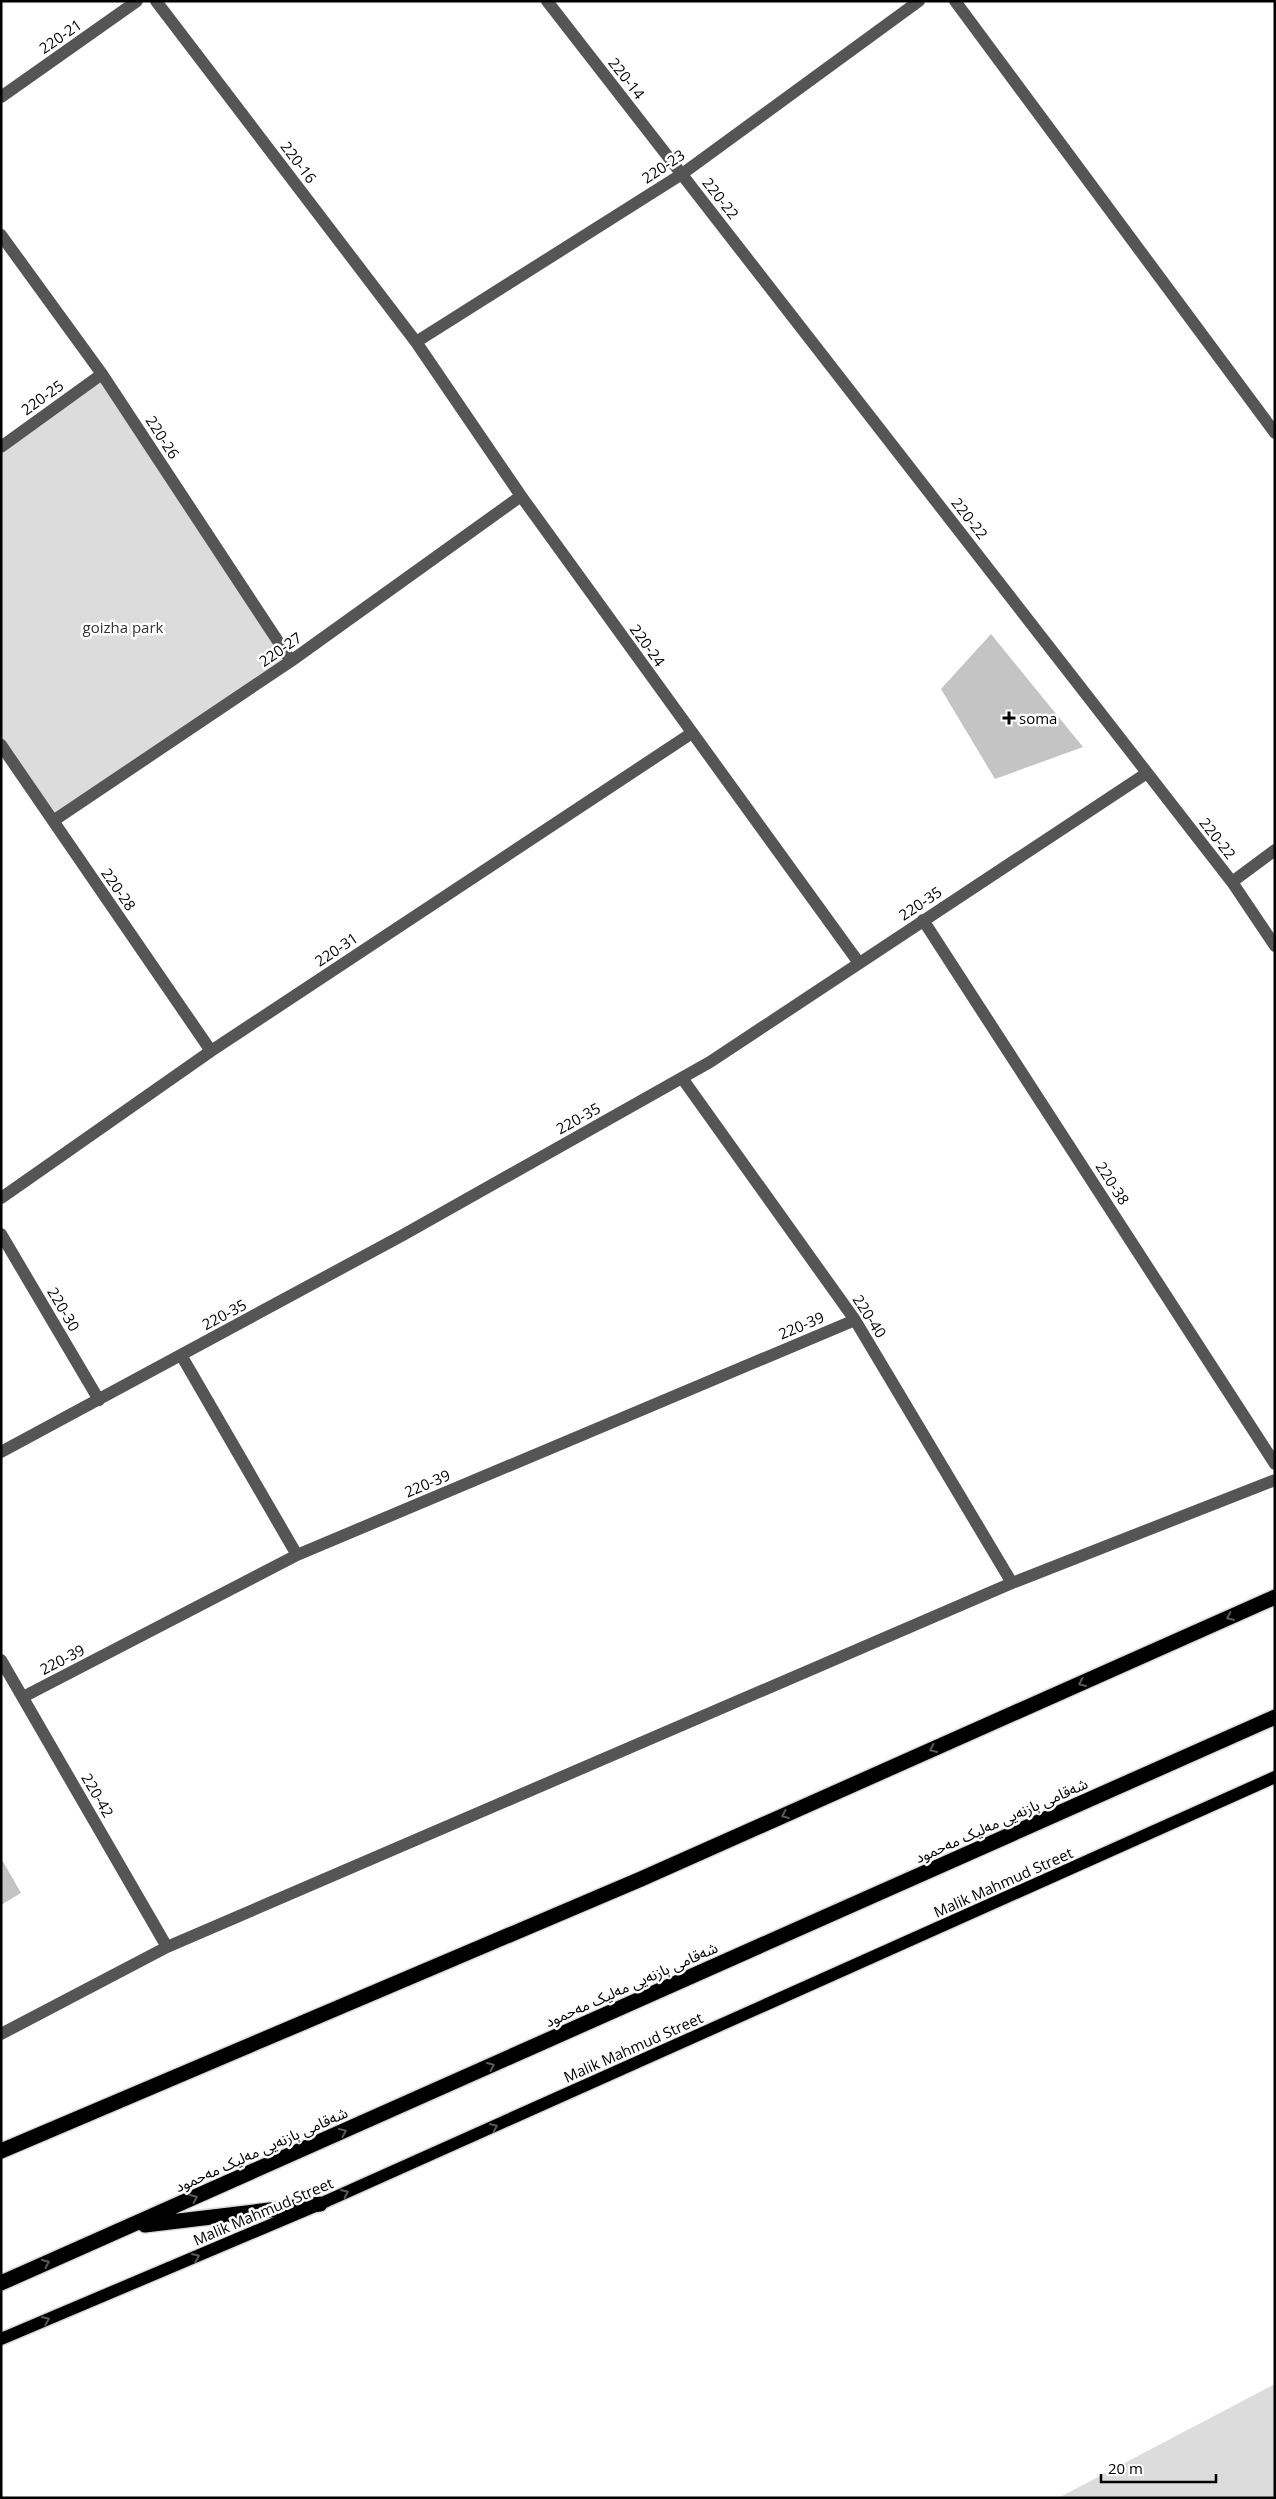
<svg xmlns="http://www.w3.org/2000/svg" width="1276" height="2499" viewBox="0 0 1276 2499" font-family="'Open Sans','Noto Sans Arabic',sans-serif">
	<style>
		.green { fill: #dcdcdc }
		.building { fill: #c4c4c4 }
		.lines { fill: none; stroke-linecap: round; stroke-linejoin: round }
		.major-casing { stroke: #dbdbdb; stroke-width: 15 }
		.highway-casing { stroke: #dbdbdb; stroke-width: 18 }
		.minor { stroke: #555; stroke-width: 12 }
		.major { stroke: #000; stroke-width: 12 }
		.highway { stroke: #000; stroke-width: 15 }
		.oneway { stroke: #595959 }
		.poi-dot { fill: #000; stroke: #fff; stroke-width: 2 }
		.labels { text-anchor: middle; dominant-baseline: central; stroke-width: 5; stroke-linejoin: round; paint-order: stroke }
		.street-label { font-size: 15px; fill: #000; stroke: #fff }
		.park-label { font-size: 15px; fill: #333; stroke: #fff }
		.poi-label { font-size: 15px; fill: #000; stroke: #fff; text-anchor: start }
	</style>
	<rect width="100%" height="100%" fill="#fff"/>
	<path class="green" d="M102,374L291,661L53,821L1,745V447Z
		M1275,2384V2498H1058Z"/>
	<path class="building" d="M991,634L1083,747L995,779L941,689Z
		M1,1858L21,1893L1,1905Z"/>
	<g class="lines">
		<g class="major-casing">
			<path id="major" d="M1,2339L320,2204L1275,1777"/>
		</g>
		<g class="highway-casing">
			<path id="highway" d="M1,2151L641,1879L1275,1597
				M145,2225L320,2204
				M1,2283L1275,1717"/>
		</g>
		<path class="minor" d="M156,1L416,342L521,496L859,963
			M547,1L1232,882L1275,946
			M955,1L1275,433
			M1,97L137,1
			M1,235L102,374L291,661
			M416,342L682,174L919,1
			M1,447L102,374
			M1,745L211,1051
			M53,821L291,661L521,496
			M1232,882L1275,850
			M923,920L1275,1464
			M682,1078L855,1320L1012,1583
			M1,1198L211,1051L692,733
			M1,1234L99,1400
			M181,1355L297,1555
			M1,1452L403,1235L710,1062L1147,773
			M1,1660L167,1947
			M23,1697L297,1555L855,1320
			M1,2034L167,1947L1012,1583L1275,1480"/>
		<use href="#major" class="major"/>
		<use href="#highway" class="highway"/>
	</g>
	<defs><path id="oneway-chevron" d="M-2-3.5L2.5 0L-2 3.5" fill="none" stroke-width="1.6" stroke-linecap="round" stroke-linejoin="round" transform="scale(1.25)"/></defs>
	<g class="oneway">
		<use href="#oneway-chevron" transform="translate(1230 1617) rotate(156)"/>
		<use href="#oneway-chevron" transform="translate(1082 1683) rotate(156)"/>
		<use href="#oneway-chevron" transform="translate(933 1749) rotate(156)"/>
		<use href="#oneway-chevron" transform="translate(785 1815) rotate(156)"/>
		<use href="#oneway-chevron" transform="translate(491 2066) rotate(-24)"/>
		<use href="#oneway-chevron" transform="translate(494 2127) rotate(-24)"/>
		<use href="#oneway-chevron" transform="translate(343 2132) rotate(-24)"/>
		<use href="#oneway-chevron" transform="translate(345 2193) rotate(-24)"/>
		<use href="#oneway-chevron" transform="translate(194 2198) rotate(-24)"/>
		<use href="#oneway-chevron" transform="translate(196 2257) rotate(-23)"/>
		<use href="#oneway-chevron" transform="translate(46 2263) rotate(-24)"/>
		<use href="#oneway-chevron" transform="translate(46 2320) rotate(-23)"/>
	</g>
	<path class="poi-dot" d="M1006.5 710.5h5v5h5v5h-5v5h-5v-5h-5v-5h5z"/>
	<g class="labels">
		<g class="street-label">
			<text transform="translate(60 36) rotate(-35)">220-21</text>
			<text transform="translate(627 78) rotate(52)">220-14</text>
			<text transform="translate(299 162) rotate(53)">220-16</text>
			<text transform="translate(663 166) rotate(-34)">220-23</text>
			<text transform="translate(721 198) rotate(52)">220-22</text>
			<text transform="translate(42 397) rotate(-36)">220-25</text>
			<text transform="translate(163 437) rotate(57)">220-26</text>
			<text transform="translate(970 518) rotate(52)">220-22</text>
			<text transform="translate(648 645) rotate(54)">220-24</text>
			<text transform="translate(280 649) rotate(-35)">220-27</text>
			<text transform="translate(1218 838) rotate(52)">220-22</text>
			<text transform="translate(119 889) rotate(55)">220-28</text>
			<text transform="translate(920 903) rotate(-34)">220-35</text>
			<text transform="translate(336 949) rotate(-34)">220-31</text>
			<text transform="translate(578 1118) rotate(-29)">220-35</text>
			<text transform="translate(1113 1183) rotate(57)">220-38</text>
			<text transform="translate(64 1309) rotate(60)">220-30</text>
			<text transform="translate(224 1314) rotate(-28)">220-35</text>
			<text transform="translate(870 1316) rotate(57)">220-40</text>
			<text transform="translate(801 1325) rotate(-23)">220-39</text>
			<text transform="translate(427 1483) rotate(-23)">220-39</text>
			<text transform="translate(62 1659) rotate(-27)">220-39</text>
			<text transform="translate(98 1795) rotate(60)">220-42</text>
			<text transform="translate(1001 1820) rotate(-24)">شەقامی بازنەیی مەلیک مەحمود</text>
			<text transform="translate(1003 1882) rotate(-24)">Malik Mahmud Street</text>
			<text transform="translate(631 1984) rotate(-24)">شەقامی بازنەیی مەلیک مەحمود</text>
			<text transform="translate(633 2047) rotate(-24)">Malik Mahmud Street</text>
			<text transform="translate(261 2149) rotate(-24)">شەقامی بازنەیی مەلیک مەحمود</text>
			<text transform="translate(263 2211) rotate(-23)">Malik Mahmud Street</text>
		</g>
		<g class="park-label">
			<text x="123" y="627">goizha park</text>
		</g>
		<g class="poi-label">
			<text x="1019" y="718">soma</text>
		</g>
	</g>
	<rect width="1276" height="2499" fill="none" stroke="#000000" stroke-width="5"/>
	<path d="M1101 2474v8h115v-8" fill="none" stroke="#000000" stroke-width="2.5"/>
	<text x="1108" y="2474" font-size="15" fill="#000000" stroke="#ffffff" stroke-width="4" paint-order="stroke">20 m</text>
</svg>
